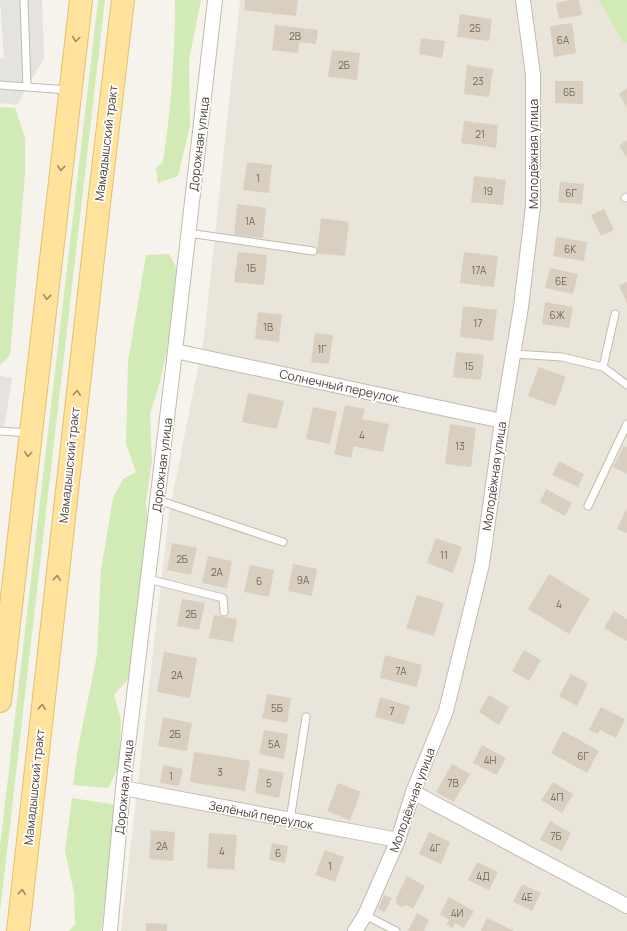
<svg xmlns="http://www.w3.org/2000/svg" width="627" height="931" viewBox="0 0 627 931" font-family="Manrope,sans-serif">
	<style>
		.residential { fill: #eae5da }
		.green { fill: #d2eab5 }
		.parking { fill: #e5e3e0 }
		.building { fill: #d8cfc1 }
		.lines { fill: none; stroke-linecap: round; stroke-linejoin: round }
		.service-casing { stroke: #c2bbae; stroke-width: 9 }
		.minor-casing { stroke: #c2bbae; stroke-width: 16 }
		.primary-casing { stroke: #e6c16a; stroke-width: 24 }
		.service { stroke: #fff; stroke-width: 7 }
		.minor { stroke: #fff; stroke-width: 14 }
		.primary { stroke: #ffe39c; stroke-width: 22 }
		.oneway { stroke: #9c8c66 }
		.labels { text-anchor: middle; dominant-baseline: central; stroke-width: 3.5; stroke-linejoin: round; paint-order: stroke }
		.number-label { font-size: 10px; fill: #6e675b }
		.street-label { font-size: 12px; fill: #4b4439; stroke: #fff }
	</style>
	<rect width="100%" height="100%" fill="#f6f3ec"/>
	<path class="residential" d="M240,0H627V931H121L169,514L204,338Z"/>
	<path class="green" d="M98,0H105L0,912V847Z
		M175,0H201L189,60L190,126L178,176L158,183L156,168L163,162C171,108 175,55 175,0Z
		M599,0H627V42L624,44Z
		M0,107L15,108L25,137V174L10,355L0,365Z
		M169,254L178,270L175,298L167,350L160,382L150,414L152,461L146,502L148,526L136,613V641L129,678L114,695L121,720L119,766L108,788L73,785L78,748L97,655L101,570L113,498L123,479L136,472L126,444L128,362L146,255Z
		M72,798L117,805L111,858L101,931H69L75,924L74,893L65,851Z"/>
	<path class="parking" d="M0,0H42L44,58L17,105L0,103V58H4Z
		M0,376L12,378L5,422L0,436Z"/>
	<path class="building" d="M245,0H298L296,16L244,10Z
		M570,0H579L582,15L559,19L556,3Z
		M460,14L492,19L489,41L457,37Z
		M572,23L576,53L554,57L550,26Z
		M275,25L318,30L316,44L299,42L298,53L272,50Z
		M421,38L445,41L442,58L419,54Z
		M332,50L360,53L357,80L328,77Z
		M467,65L493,69L489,97L464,94Z
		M555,81H583V104L555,103Z
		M627,88V108L619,94Z
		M464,121L498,125L496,148L461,143Z
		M627,140V158L619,146Z
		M247,162L272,165L269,193L243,190Z
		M474,176L506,180L503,205L471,202Z
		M560,182L584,184L582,204L558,202Z
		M237,204L266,208L263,238L234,235Z
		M604,209L614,230L601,236L591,215Z
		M321,218L349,222L345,256L317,253Z
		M556,237L587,242L584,261L553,256Z
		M238,252L267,255L264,285L234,282Z
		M464,252L498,256L494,287L460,283Z
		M550,268L578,274L573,294L545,288Z
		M627,282V303L619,285Z
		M545,302L573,307L569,328L542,324Z
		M463,306L497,310L493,341L460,337Z
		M258,312L282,315L279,342L255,339Z
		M315,333L333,335L329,364L311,362Z
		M456,352L484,355L481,380L453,377Z
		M539,367L566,377L555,406L528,396Z
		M248,393L284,401L277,429L242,422Z
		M345,405L365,409L362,419L389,424L383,452L354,446L351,458L334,454Z
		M313,407L337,412L330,444L306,439Z
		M450,424L476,428L471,467L445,464Z
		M624,446L627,447V474L613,467Z
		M559,461L584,474L578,487L552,475Z
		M546,489L572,503L565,516L540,502Z
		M627,508V533L617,529Z
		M436,538L462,547L453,573L427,563Z
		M172,543L197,548L191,575L167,570Z
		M208,556L232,561L227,588L202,583Z
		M293,564L317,569L312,596L288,591Z
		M250,565L274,570L269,597L244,592Z
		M549,574L590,599L569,634L528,609Z
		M417,595L444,603L434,636L406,628Z
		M182,599L205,603L199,630L177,626Z
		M614,611L627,619V641L604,628Z
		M214,615L237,619L233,642L209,638Z
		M524,650L541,660L529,681L512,671Z
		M164,652L197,658L190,698L157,692Z
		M385,655L422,665L417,687L380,678Z
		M571,674L588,683L577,706L559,696Z
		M267,694L291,698L287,723L262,718Z
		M489,695L509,707L499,725L479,712Z
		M380,697L410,706L404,725L375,717Z
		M601,707L625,719L616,738L600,730L598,734L589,730Z
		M163,717L192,723L187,751L158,746Z
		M264,730L288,734L284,759L259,754Z
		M563,731L599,751L587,773L551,753Z
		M482,745L506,758L497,775L473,763Z
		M194,752L250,761L245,791L190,782Z
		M452,764L470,774L454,802L436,792Z
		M163,765L183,769L179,786L160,783Z
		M259,768L284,773L279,798L255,793Z
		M553,782L573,794L562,813L541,800Z
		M338,783L361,792L350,820L327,811Z
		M550,821L571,833L562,851L540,840Z
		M151,830L175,832L173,861L149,859Z
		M429,832L450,842L441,864L419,854Z
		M209,833L237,835L234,870L207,868Z
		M272,843L288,846L285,863L269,860Z
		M325,850L344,857L335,882L315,875Z
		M477,862L498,872L489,890L468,880Z
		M407,876L425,886L413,909L406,905L402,907L397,905L396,899Z
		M522,884L541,893L532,911L513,902Z
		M384,895L392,898L385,912L378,909Z
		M449,897L474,911L464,928L455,923L453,928L446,924L449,920L440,914Z
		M417,913L429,920L424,931H408Z
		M487,918L514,931H481Z
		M146,923L167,924V931H146Z"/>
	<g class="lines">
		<g class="service-casing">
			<path id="service" d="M24,0L27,87
				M0,85L68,90
				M625,198L627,197
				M188,233L313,251
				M514,354L562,357L603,367L627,385
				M603,367L615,314
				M0,431L30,433
				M158,500L283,542
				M588,506L627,424
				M148,579L223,598L224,612
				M290,820L306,717
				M365,915L396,931"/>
		</g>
		<g class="minor-casing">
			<path id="minor" d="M175,351L502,421
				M123,788L398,840
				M413,792L627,906
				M110,931L123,788L175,351L215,0
				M355,931L365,915L398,840L413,792L446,711L482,564L502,421L521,307L533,206V75L523,0"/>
		</g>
		<g class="primary-casing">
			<path id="primary" d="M0,701L81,0
				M18,931L101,186L123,0"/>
		</g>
		<use href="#service" class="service"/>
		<use href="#minor" class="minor"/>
		<use href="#primary" class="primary"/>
	</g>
	<defs><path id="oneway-chevron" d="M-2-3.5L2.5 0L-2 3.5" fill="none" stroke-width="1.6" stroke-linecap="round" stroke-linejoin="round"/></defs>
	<g class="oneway">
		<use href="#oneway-chevron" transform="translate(76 39) rotate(97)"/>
		<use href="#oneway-chevron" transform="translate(61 168) rotate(96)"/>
		<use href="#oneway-chevron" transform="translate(47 297) rotate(96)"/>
		<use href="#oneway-chevron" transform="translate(77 393) rotate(-84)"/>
		<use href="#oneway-chevron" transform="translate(28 454) rotate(97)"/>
		<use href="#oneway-chevron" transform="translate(57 578) rotate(-84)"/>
		<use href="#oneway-chevron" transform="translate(42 707) rotate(-84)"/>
		<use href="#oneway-chevron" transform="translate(22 892) rotate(-84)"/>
	</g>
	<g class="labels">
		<g class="number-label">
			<text x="475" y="28">25</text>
			<text x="295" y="36">2В</text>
			<text x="563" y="40">6А</text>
			<text x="344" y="65">2Б</text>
			<text x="478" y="81">23</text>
			<text x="569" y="92">6Б</text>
			<text x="480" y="134">21</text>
			<text x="258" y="178">1</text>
			<text x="488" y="191">19</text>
			<text x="571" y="193">6Г</text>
			<text x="250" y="221">1А</text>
			<text x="570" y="249">6К</text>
			<text x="251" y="268">1Б</text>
			<text x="479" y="270">17А</text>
			<text x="561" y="281">6Е</text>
			<text x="557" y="315">6Ж</text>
			<text x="478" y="323">17</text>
			<text x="268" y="327">1В</text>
			<text x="322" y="349">1Г</text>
			<text x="469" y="366">15</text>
			<text x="362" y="435">4</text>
			<text x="460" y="446">13</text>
			<text x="444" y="555">11</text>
			<text x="182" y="559">2Б</text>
			<text x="217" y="572">2А</text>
			<text x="303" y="580">9А</text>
			<text x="259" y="581">6</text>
			<text x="559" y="604">4</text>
			<text x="191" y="614">2Б</text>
			<text x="401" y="671">7А</text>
			<text x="177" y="675">2A</text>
			<text x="277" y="708">5Б</text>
			<text x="392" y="711">7</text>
			<text x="175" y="734">2Б</text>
			<text x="274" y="744">5А</text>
			<text x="583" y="756">6Г</text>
			<text x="490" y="760">4Н</text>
			<text x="220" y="772">3</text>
			<text x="171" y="776">1</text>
			<text x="269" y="783">5</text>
			<text x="453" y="783">7В</text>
			<text x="557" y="797">4П</text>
			<text x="556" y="836">7Б</text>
			<text x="162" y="846">2А</text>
			<text x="435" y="848">4Г</text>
			<text x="222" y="851">4</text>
			<text x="278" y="853">6</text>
			<text x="330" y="866">1</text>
			<text x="483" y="876">4Д</text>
			<text x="527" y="897">4Е</text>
			<text x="457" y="913">4И</text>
		</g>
		<g class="street-label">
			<text transform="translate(106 143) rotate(-83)">Мамадышский тракт</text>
			<text transform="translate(199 144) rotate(-83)">Дорожная улица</text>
			<text transform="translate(533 154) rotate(-90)">Молодёжная улица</text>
			<text transform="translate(339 386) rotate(12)">Солнечный переулок</text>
			<text transform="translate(69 465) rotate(-84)">Мамадышский тракт</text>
			<text transform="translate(162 465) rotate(-83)">Дорожная улица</text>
			<text transform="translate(494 476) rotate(-82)">Молодёжная улица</text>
			<text transform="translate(34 787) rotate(-84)">Мамадышский тракт</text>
			<text transform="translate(124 787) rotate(-84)">Дорожная улица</text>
			<text transform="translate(412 800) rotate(-70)">Молодёжная улица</text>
			<text transform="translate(261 815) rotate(11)">Зелёный переулок</text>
		</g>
	</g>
</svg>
